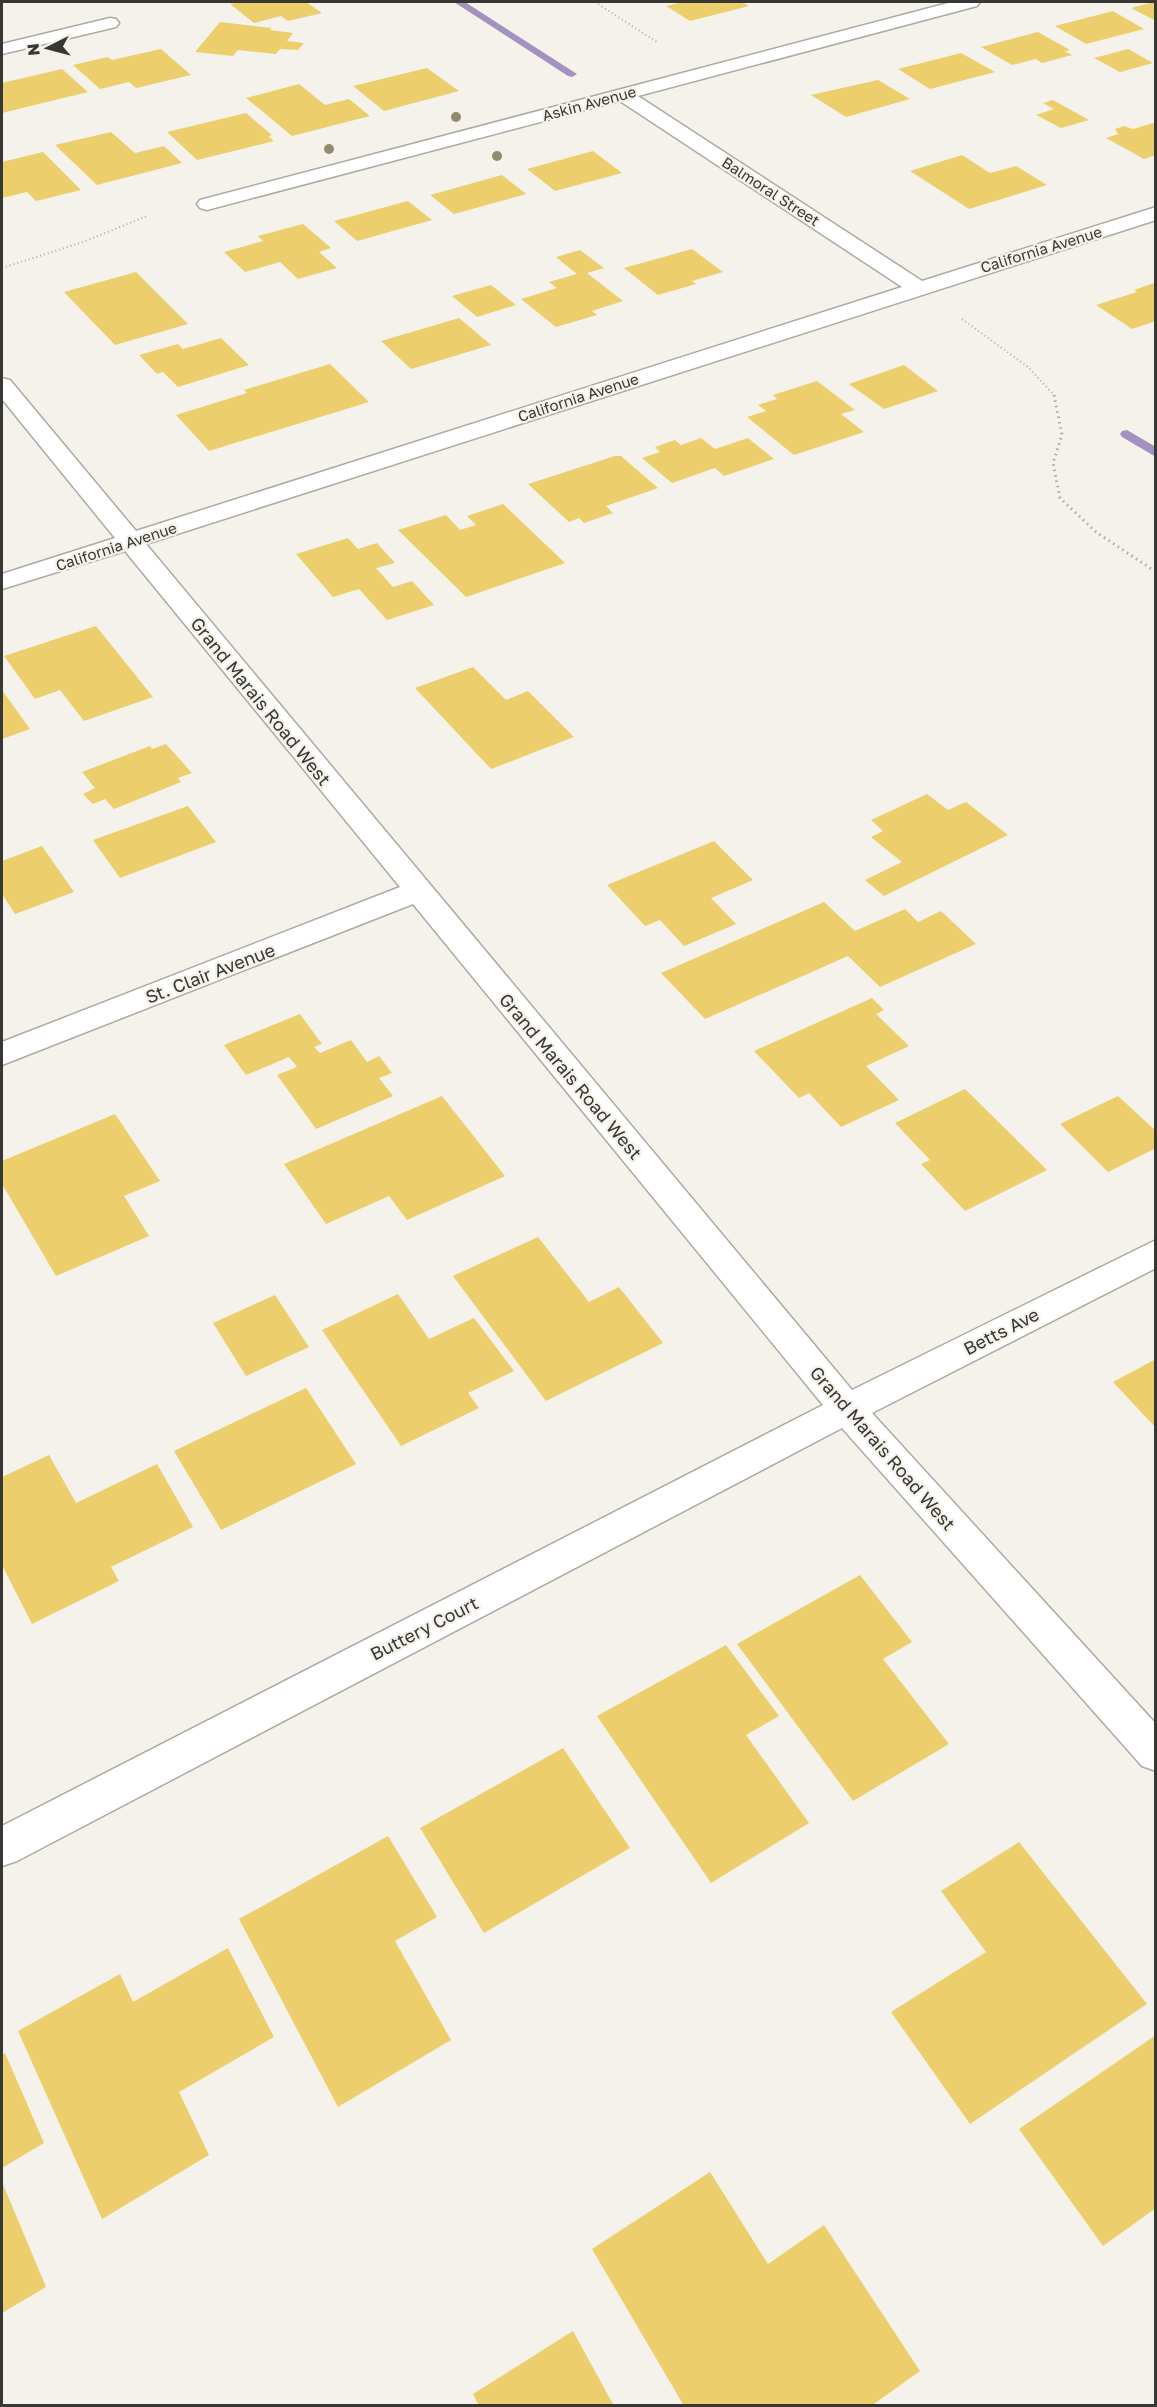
<svg xmlns="http://www.w3.org/2000/svg" width="1157" height="2407" viewBox="0 0 1157 2407" font-family="'Golos Text',sans-serif">
	<style>
		.lines { fill: none; stroke-linecap: round; stroke-linejoin: round }
		.stream { fill: #a391c0; fill-rule: evenodd }
		.building { fill: #eccf6c }
		.minor-casing { stroke: #acaaa3; stroke-width: 3 }
		.path-far1 { stroke: #aeaca6; stroke-width: 2; stroke-dasharray: 1 3; stroke-linecap: butt }
		.path { stroke: #aeaca6; stroke-width: 3; stroke-dasharray: 1.5 4; stroke-linecap: butt }
		.minor { fill: #fff; fill-rule: evenodd }
		.tree { fill: #928b6f }
		.labels { text-anchor: middle; dominant-baseline: central; stroke-width: 4.5; stroke-linejoin: round; paint-order: stroke }
		.far-street-label { font-size: 15px; fill: #373734; stroke: #f4f2ea }
		.street-label { font-size: 18px; fill: #373734; stroke: #f4f2ea }
	</style>
	<rect width="100%" height="100%" fill="#f4f2ea"/>
	<g class="lines">
		<path class="stream" d="M454,2H465L577,74L572,77L568,76Z
			M1127,430L1156,447V457L1122,437L1120,434L1122,431Z"/>
	</g>
	<path class="building" d="M241,2H306L322,13L288,21L281,16L254,23L230,4Z
		M683,2H742L749,6L690,21L666,6Z
		M1156,2V21L1131,8L1154,2Z
		M1113,11L1144,29L1086,44L1055,26Z
		M220,22L272,28L270,30L293,33L287,41L304,43L298,50L280,49L276,54L238,50L233,56L195,52Z
		M1038,32L1070,50L1065,51L1072,55L1042,63L1036,59L1012,65L981,47Z
		M161,49L191,75L136,88L129,82L100,89L73,65L108,57L112,60Z
		M1128,49L1153,63L1120,72L1094,58Z
		M961,53L995,72L930,89L898,69Z
		M427,68L459,91L384,111L353,86Z
		M62,69L88,92L2,113V83Z
		M878,80L910,99L846,117L811,95Z
		M299,84L325,105L349,99L370,116L292,136L246,98Z
		M1053,100L1089,120L1061,128L1036,115L1054,109L1043,103Z
		M246,113L272,135L268,136L274,141L197,160L167,132Z
		M1153,123L1156,124V155L1144,159L1106,138L1118,134L1115,129L1124,126L1133,129Z
		M111,132L135,153L164,146L182,163L97,185L55,145Z
		M593,151L622,173L555,191L527,169Z
		M43,152L81,190L36,201L27,192L2,198V162Z
		M962,155L990,173L1016,166L1047,185L969,209L910,171Z
		M502,175L526,194L454,214L430,195Z
		M408,201L432,220L357,241L334,221Z
		M303,224L331,248L319,252L337,268L298,279L280,262L245,272L224,252L263,241L258,236Z
		M692,249L723,272L692,281L696,284L658,295L624,268Z
		M580,250L604,268L587,273L623,301L592,311L597,315L556,327L521,299L557,288L549,282L577,274L556,257Z
		M136,272L188,324L115,345L64,292Z
		M1154,283L1156,321L1132,329L1096,305L1137,292L1134,290Z
		M491,285L516,305L477,317L452,296Z
		M459,318L491,345L411,369L381,341Z
		M221,338L249,365L178,387L163,372L157,374L139,355L178,344L183,349Z
		M330,364L369,402L209,451L176,415L247,393L244,390Z
		M904,365L938,391L884,409L849,384Z
		M817,381L855,410L841,414L864,432L794,455L747,417L766,411L758,405L777,399L773,395Z
		M701,438L715,449L748,438L774,459L724,476L715,468L672,483L642,458L660,452L655,447L675,440L681,445Z
		M615,456H621L658,488L606,506L613,513L584,523L579,518L569,522L528,484Z
		M503,504L565,563L466,597L398,530L446,515L460,530L476,525L467,516Z
		M348,538L358,549L377,543L395,563L376,568L393,587L412,581L434,605L387,620L359,589L333,597L296,554Z
		M96,626L153,697L84,721L60,690L35,699L4,656Z
		M473,667L506,700L528,691L574,737L491,769L415,688Z
		M2,690L30,729L2,739Z
		M166,744L192,773L178,778L181,782L114,809L105,799L93,804L83,794L95,788L82,772L150,746L152,749Z
		M927,794L948,810L966,802L1008,835L884,896L865,880L902,862L871,837L883,831L871,820Z
		M188,806L216,842L120,878L93,840Z
		M714,841L753,880L711,898L736,924L684,946L660,920L645,926L607,885Z
		M42,846L74,892L15,914L2,894V861Z
		M824,902L855,931L905,909L918,922L941,911L976,944L880,987L848,956L705,1019L661,973Z
		M872,998L884,1010L876,1014L909,1046L866,1066L899,1100L841,1127L809,1093L799,1098L754,1051Z
		M300,1014L322,1044L314,1047L320,1053L351,1040L367,1062L379,1056L392,1073L379,1078L393,1096L316,1129L277,1075L297,1067L289,1057L246,1075L224,1045Z
		M965,1089L1047,1170L965,1211L921,1164L930,1160L895,1123Z
		M442,1096L505,1176L407,1220L389,1196L326,1224L284,1164Z
		M1118,1096L1156,1131V1148L1108,1172L1060,1124Z
		M115,1114L160,1181L124,1196L149,1236L56,1276L2,1184V1161Z
		M538,1237L589,1302L619,1287L663,1343L546,1401L453,1276Z
		M398,1294L429,1339L474,1318L514,1371L468,1393L479,1408L401,1446L322,1330Z
		M275,1295L309,1347L246,1376L213,1323Z
		M1156,1359V1428L1113,1382Z
		M306,1388L356,1464L221,1530L174,1451Z
		M49,1455L76,1503L157,1464L193,1527L111,1567L119,1581L32,1624L2,1565V1477Z
		M860,1575L912,1642L883,1659L949,1744L853,1801L737,1644Z
		M726,1645L779,1716L746,1735L809,1823L711,1883L597,1716Z
		M563,1748L630,1848L484,1933L420,1828Z
		M388,1836L437,1917L395,1941L451,2040L338,2107L239,1919Z
		M1019,1842L1147,2004L970,2124L891,2012L986,1952L941,1891Z
		M228,1948L274,2037L179,2092L209,2155L102,2219L18,2031L120,1974L133,2002Z
		M1156,2035V2208L1103,2246L1019,2129Z
		M5,2053L44,2143L2,2168V2055Z
		M710,2172L768,2264L824,2225L920,2371L871,2406H684L592,2249Z
		M2,2182L46,2287L2,2313Z
		M573,2331L614,2406H479L473,2394Z"/>
	<g class="lines">
		<g class="minor-casing">
			<path id="minor" d="M952,2H980L977,6L638,96L922,281L1156,207V220L146,544L852,1390L1156,1240V1268L872,1413L1156,1724V1771L1142,1766L842,1428L17,1861L2,1866V1826L823,1405L413,904L2,1065V1042L400,887L125,551L2,589V574L115,538L2,399V378L10,380L136,531L902,287L620,101L207,210L200,208L197,204L200,200Z
				M110,18L116,19L119,23L116,27L2,54V44Z"/>
		</g>
		<path class="path-far1" d="M595,2L657,42
			M2,268L83,242L147,216
			M962,319L1028,367L1055,396"/>
		<path class="path" d="M1054,395L1062,435L1053,463L1060,498L1096,532L1156,572"/>
		<use href="#minor" class="minor"/>
	</g>
	<g class="tree">
		<circle cx="456" cy="117" r="5"/>
		<circle cx="329" cy="149" r="5"/>
		<circle cx="497" cy="156" r="5"/>
	</g>
	<g class="labels">
		<g class="far-street-label">
			<text transform="translate(589 103) rotate(-15)">Askin Avenue</text>
			<text transform="translate(771 191) rotate(33)">Balmoral Street</text>
			<text transform="translate(1041 249) rotate(-17)">California Avenue</text>
			<text transform="translate(578 397) rotate(-18)">California Avenue</text>
			<text transform="translate(116 546) rotate(-18)">California Avenue</text>
		</g>
		<g class="street-label">
			<text transform="translate(261 701) rotate(51)">Grand Marais Road West</text>
			<text transform="translate(210 973) rotate(-21)">St. Clair Avenue</text>
			<text transform="translate(571 1076) rotate(50)">Grand Marais Road West</text>
			<text transform="translate(1001 1331) rotate(-27)">Betts Ave</text>
			<text transform="translate(883 1448) rotate(49)">Grand Marais Road West</text>
			<text transform="translate(424 1628) rotate(-27)">Buttery Court</text>
		</g>
	</g>
	<rect width="1157" height="2407" fill="none" stroke="#373734" stroke-width="6"/>
	<g transform="translate(48 48) rotate(264)" stroke="#f4f2ea" stroke-width="4.5" paint-order="stroke">
	<path d="M0-4.5L10 22L0 15L-10 22Z" fill="#373734"/>
	<text y="-9" font-size="16" font-weight="bold" text-anchor="middle" fill="#373734">N</text>
	</g>
</svg>
